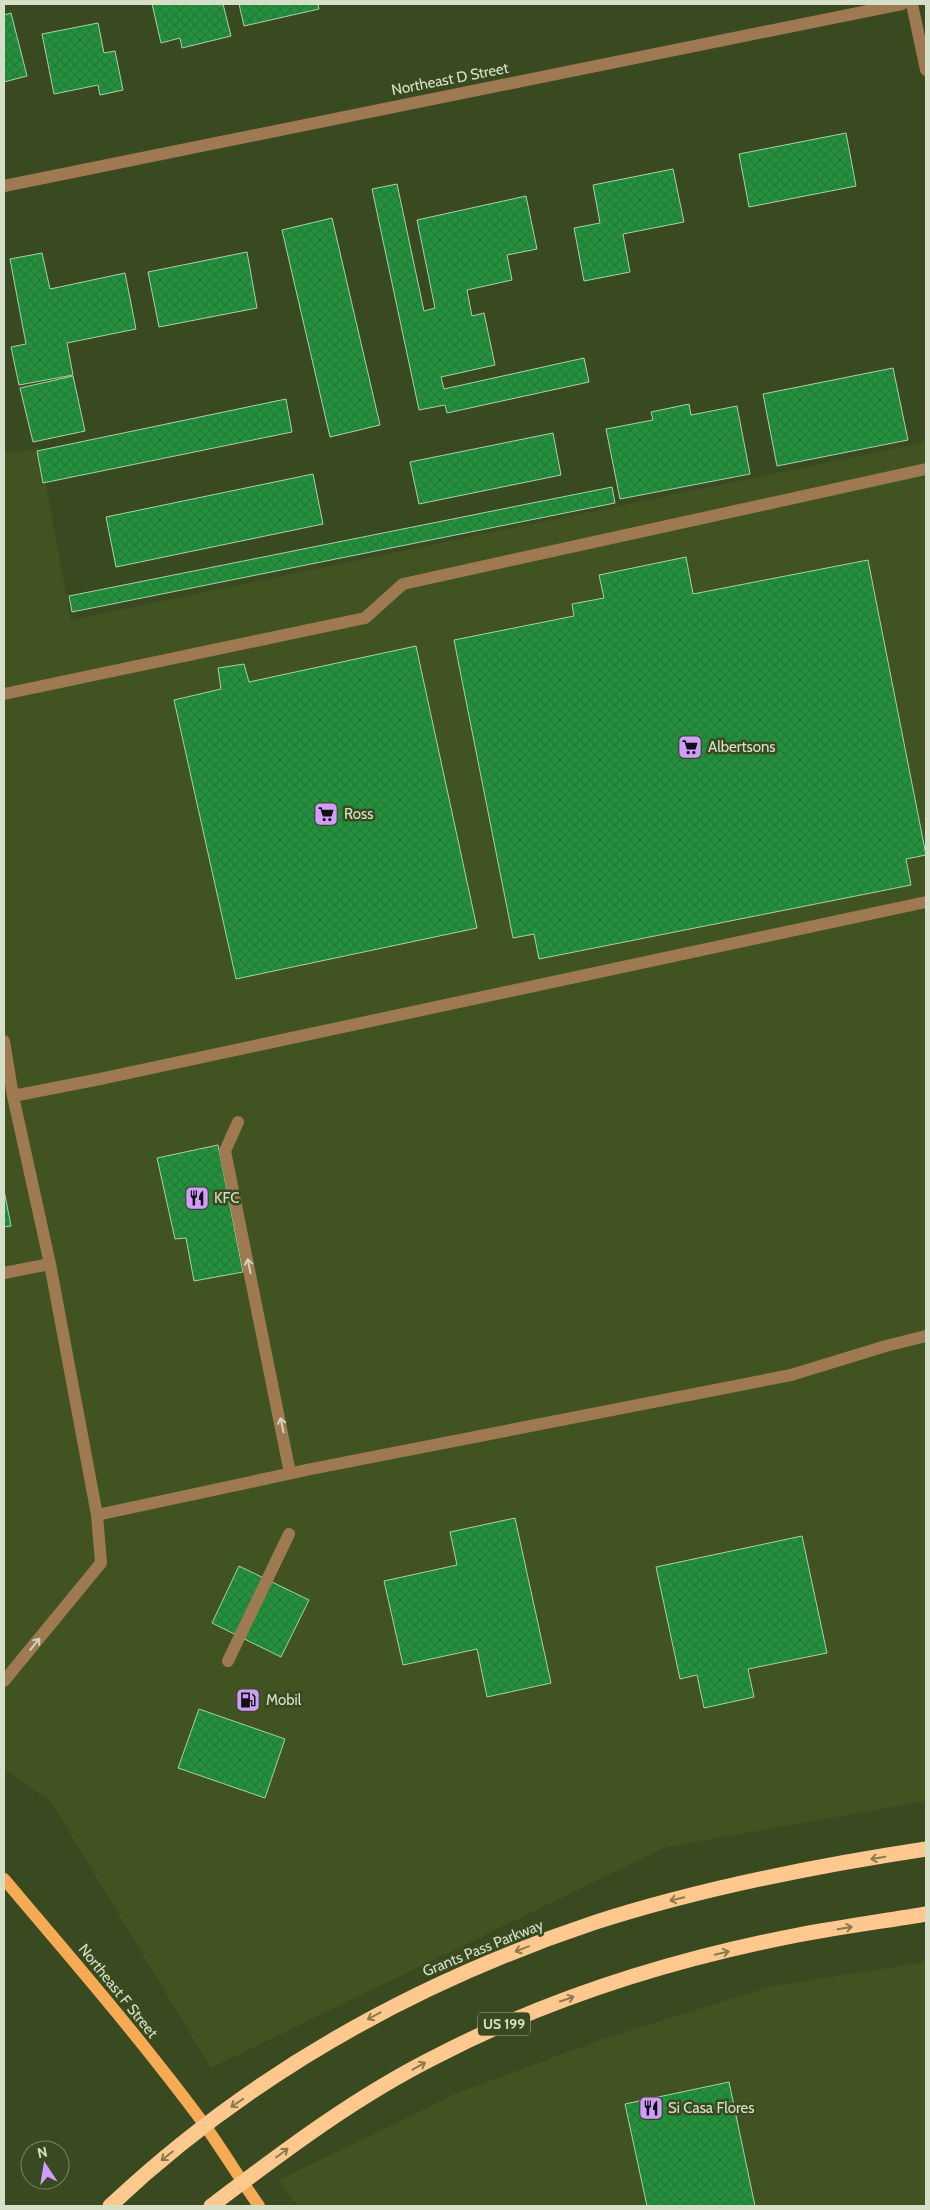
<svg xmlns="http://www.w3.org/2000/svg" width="930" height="2210" viewBox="0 0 930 2210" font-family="Cabin,sans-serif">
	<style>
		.built { fill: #405321 }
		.building { fill: url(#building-cross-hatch); stroke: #a9d2ac }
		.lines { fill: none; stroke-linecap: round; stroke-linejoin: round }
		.minor { stroke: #9e7952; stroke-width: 12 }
		.major { stroke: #f6aa54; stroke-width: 12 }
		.highway { stroke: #fec88f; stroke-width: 15 }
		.oneway { stroke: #d0d6bd }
		.oneway2 { stroke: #887c4c }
		.labels { text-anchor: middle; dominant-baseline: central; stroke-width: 5; stroke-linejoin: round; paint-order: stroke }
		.shield { fill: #3a4a20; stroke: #a7b396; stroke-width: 1 }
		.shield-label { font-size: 14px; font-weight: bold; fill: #d6e0c9 }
		.street-label { font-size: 15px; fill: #d6e0c9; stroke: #3a4a20 }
		.poi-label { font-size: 15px; fill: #d6e0c9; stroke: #3a4a20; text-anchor: start }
	</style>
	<defs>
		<pattern id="building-cross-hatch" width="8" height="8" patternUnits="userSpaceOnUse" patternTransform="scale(1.25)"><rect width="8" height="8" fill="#1f923b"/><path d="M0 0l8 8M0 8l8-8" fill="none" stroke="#2b763b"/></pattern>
	</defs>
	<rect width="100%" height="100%" fill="#3a4a20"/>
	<path class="built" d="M926,442V1801L666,1847L211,2068L52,1803L4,1768V454L39,448L71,620Z
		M926,1962V2206H298L279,2180L455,2094L603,2039L773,1986Z"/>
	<path class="building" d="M152,4H223L231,36L182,48L180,38L161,43Z
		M239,4H318L319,9L244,26Z
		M11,13L27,76L4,82V15Z
		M98,23L104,53L115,51L123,90L100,95L98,85L54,94L42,34Z
		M846,133L856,186L749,207L739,154Z
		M673,169L684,222L623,234L630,272L584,281L574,228L600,223L593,185Z
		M397,184L424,311L435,308L417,220L526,196L537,249L507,255L512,280L467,290L472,316L484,313L495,365L441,377L444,389L584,358L589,382L447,413L445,405L419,410L372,189Z
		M332,218L380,425L330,437L282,230Z
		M247,252L257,308L159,327L148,272Z
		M42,253L50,289L125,273L136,329L67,343L73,375L19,385L11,347L26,344L10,259Z
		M893,368L908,440L777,466L763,394Z
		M73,376L85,431L33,442L20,388Z
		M286,399L292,432L43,483L37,451Z
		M689,404L691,415L737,406L750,474L620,499L606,429L653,420L651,412Z
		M553,433L561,475L419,504L410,462Z
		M313,474L323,524L116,567L106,517Z
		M612,487L615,503L72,612L69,596Z
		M686,557L693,594L868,560L926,855L906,859L911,885L539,959L534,934L513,938L454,640L574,616L572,604L604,598L599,575Z
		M416,646L477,928L236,979L174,700L221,689L218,668L244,664L249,682Z
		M218,1145L243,1272L194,1281L186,1238L175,1239L157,1158Z
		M4,1190L11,1226L4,1227Z
		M515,1518L551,1683L487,1697L477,1649L403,1665L384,1581L457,1565L450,1532Z
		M802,1536L827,1653L748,1669L754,1697L704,1708L697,1675L680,1679L656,1567Z
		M239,1566L309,1600L281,1657L212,1623Z
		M199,1709L285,1739L265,1798L178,1768Z
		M729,2082L755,2206H647L625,2104Z"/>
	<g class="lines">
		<path class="minor" d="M912,4L926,70
			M4,186L902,4
			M4,694L365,618L403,584L926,469
			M4,1041L13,1096L100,1079L926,902
			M13,1096L50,1264L97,1515L311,1469L791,1375L886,1346L926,1336
			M238,1122L225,1151L290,1473
			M4,1273L50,1264
			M228,1661L289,1534
			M4,1681L101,1563L97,1515"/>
		<path class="major" d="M4,1879C72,1959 141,2039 204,2124C223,2151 240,2179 259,2206"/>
		<path class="highway" d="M110,2206C248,2076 414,1983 593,1923C701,1888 814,1866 926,1849
			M211,2206C284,2151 355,2097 437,2056C549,1998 674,1959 798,1935C841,1927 884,1921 926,1914"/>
	</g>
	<defs><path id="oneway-shaft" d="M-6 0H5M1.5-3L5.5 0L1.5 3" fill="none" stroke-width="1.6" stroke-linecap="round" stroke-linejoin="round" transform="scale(1.25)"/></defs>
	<g class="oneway">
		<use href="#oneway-shaft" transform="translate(249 1266) rotate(-102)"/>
		<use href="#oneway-shaft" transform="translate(282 1425) rotate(-102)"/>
		<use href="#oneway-shaft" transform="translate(35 1644) rotate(-51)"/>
	</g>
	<g class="oneway2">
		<use href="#oneway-shaft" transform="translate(878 1858) rotate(170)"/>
		<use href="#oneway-shaft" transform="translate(677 1899) rotate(166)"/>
		<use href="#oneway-shaft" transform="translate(845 1928) rotate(-10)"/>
		<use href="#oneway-shaft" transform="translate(522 1949) rotate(158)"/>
		<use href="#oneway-shaft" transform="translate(722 1953) rotate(-14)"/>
		<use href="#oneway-shaft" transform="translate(567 1999) rotate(-19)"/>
		<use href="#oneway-shaft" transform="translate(374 2016) rotate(152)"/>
		<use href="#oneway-shaft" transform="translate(419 2066) rotate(-29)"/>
		<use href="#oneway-shaft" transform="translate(237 2103) rotate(146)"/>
		<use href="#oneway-shaft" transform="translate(282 2153) rotate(-37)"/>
		<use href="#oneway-shaft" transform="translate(167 2156) rotate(141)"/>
	</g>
	<defs>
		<g id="supermarket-square" transform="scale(1.25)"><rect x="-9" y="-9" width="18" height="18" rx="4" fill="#d09dff" stroke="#3a4a20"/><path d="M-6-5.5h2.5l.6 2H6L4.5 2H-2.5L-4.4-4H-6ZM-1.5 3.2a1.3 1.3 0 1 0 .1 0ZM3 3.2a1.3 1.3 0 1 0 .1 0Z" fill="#111"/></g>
		<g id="restaurant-square" transform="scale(1.25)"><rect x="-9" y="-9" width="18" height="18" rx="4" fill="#d09dff" stroke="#3a4a20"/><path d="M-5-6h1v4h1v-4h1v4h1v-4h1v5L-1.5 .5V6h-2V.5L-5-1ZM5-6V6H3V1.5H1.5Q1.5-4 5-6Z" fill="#111"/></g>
		<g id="fuel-square" transform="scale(1.25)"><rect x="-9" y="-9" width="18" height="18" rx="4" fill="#d09dff" stroke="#3a4a20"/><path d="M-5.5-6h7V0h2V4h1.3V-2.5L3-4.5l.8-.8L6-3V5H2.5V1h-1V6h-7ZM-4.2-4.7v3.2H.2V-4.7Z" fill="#111"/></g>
	</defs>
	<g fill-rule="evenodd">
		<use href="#supermarket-square" x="690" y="747"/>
		<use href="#supermarket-square" x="326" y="814"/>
		<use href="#restaurant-square" x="197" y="1198"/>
		<use href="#fuel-square" x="248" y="1700"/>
		<use href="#restaurant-square" x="651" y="2108"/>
	</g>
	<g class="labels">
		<rect class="shield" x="478" y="2012.5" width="52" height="23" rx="4"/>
		<g class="shield-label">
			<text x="504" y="2024">US 199</text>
		</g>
		<g class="street-label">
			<text transform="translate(450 79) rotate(-11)">Northeast D Street</text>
			<text transform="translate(483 1948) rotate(-22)">Grants Pass Parkway</text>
			<text transform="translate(118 1991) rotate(51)">Northeast F Street</text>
		</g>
		<g class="poi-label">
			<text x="708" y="747">Albertsons</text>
			<text x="344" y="814">Ross</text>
			<text x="214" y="1198">KFC</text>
			<text x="266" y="1700">Mobil</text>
			<text x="668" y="2108">Si Casa Flores</text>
		</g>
	</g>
	<rect width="930" height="2210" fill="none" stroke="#d6e0c9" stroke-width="10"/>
	<g transform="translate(45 2165) rotate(348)"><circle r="24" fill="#3a4a20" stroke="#788664"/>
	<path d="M0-4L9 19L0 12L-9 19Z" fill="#d09dff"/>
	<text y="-8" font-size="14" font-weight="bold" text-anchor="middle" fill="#d6e0c9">N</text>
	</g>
</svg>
